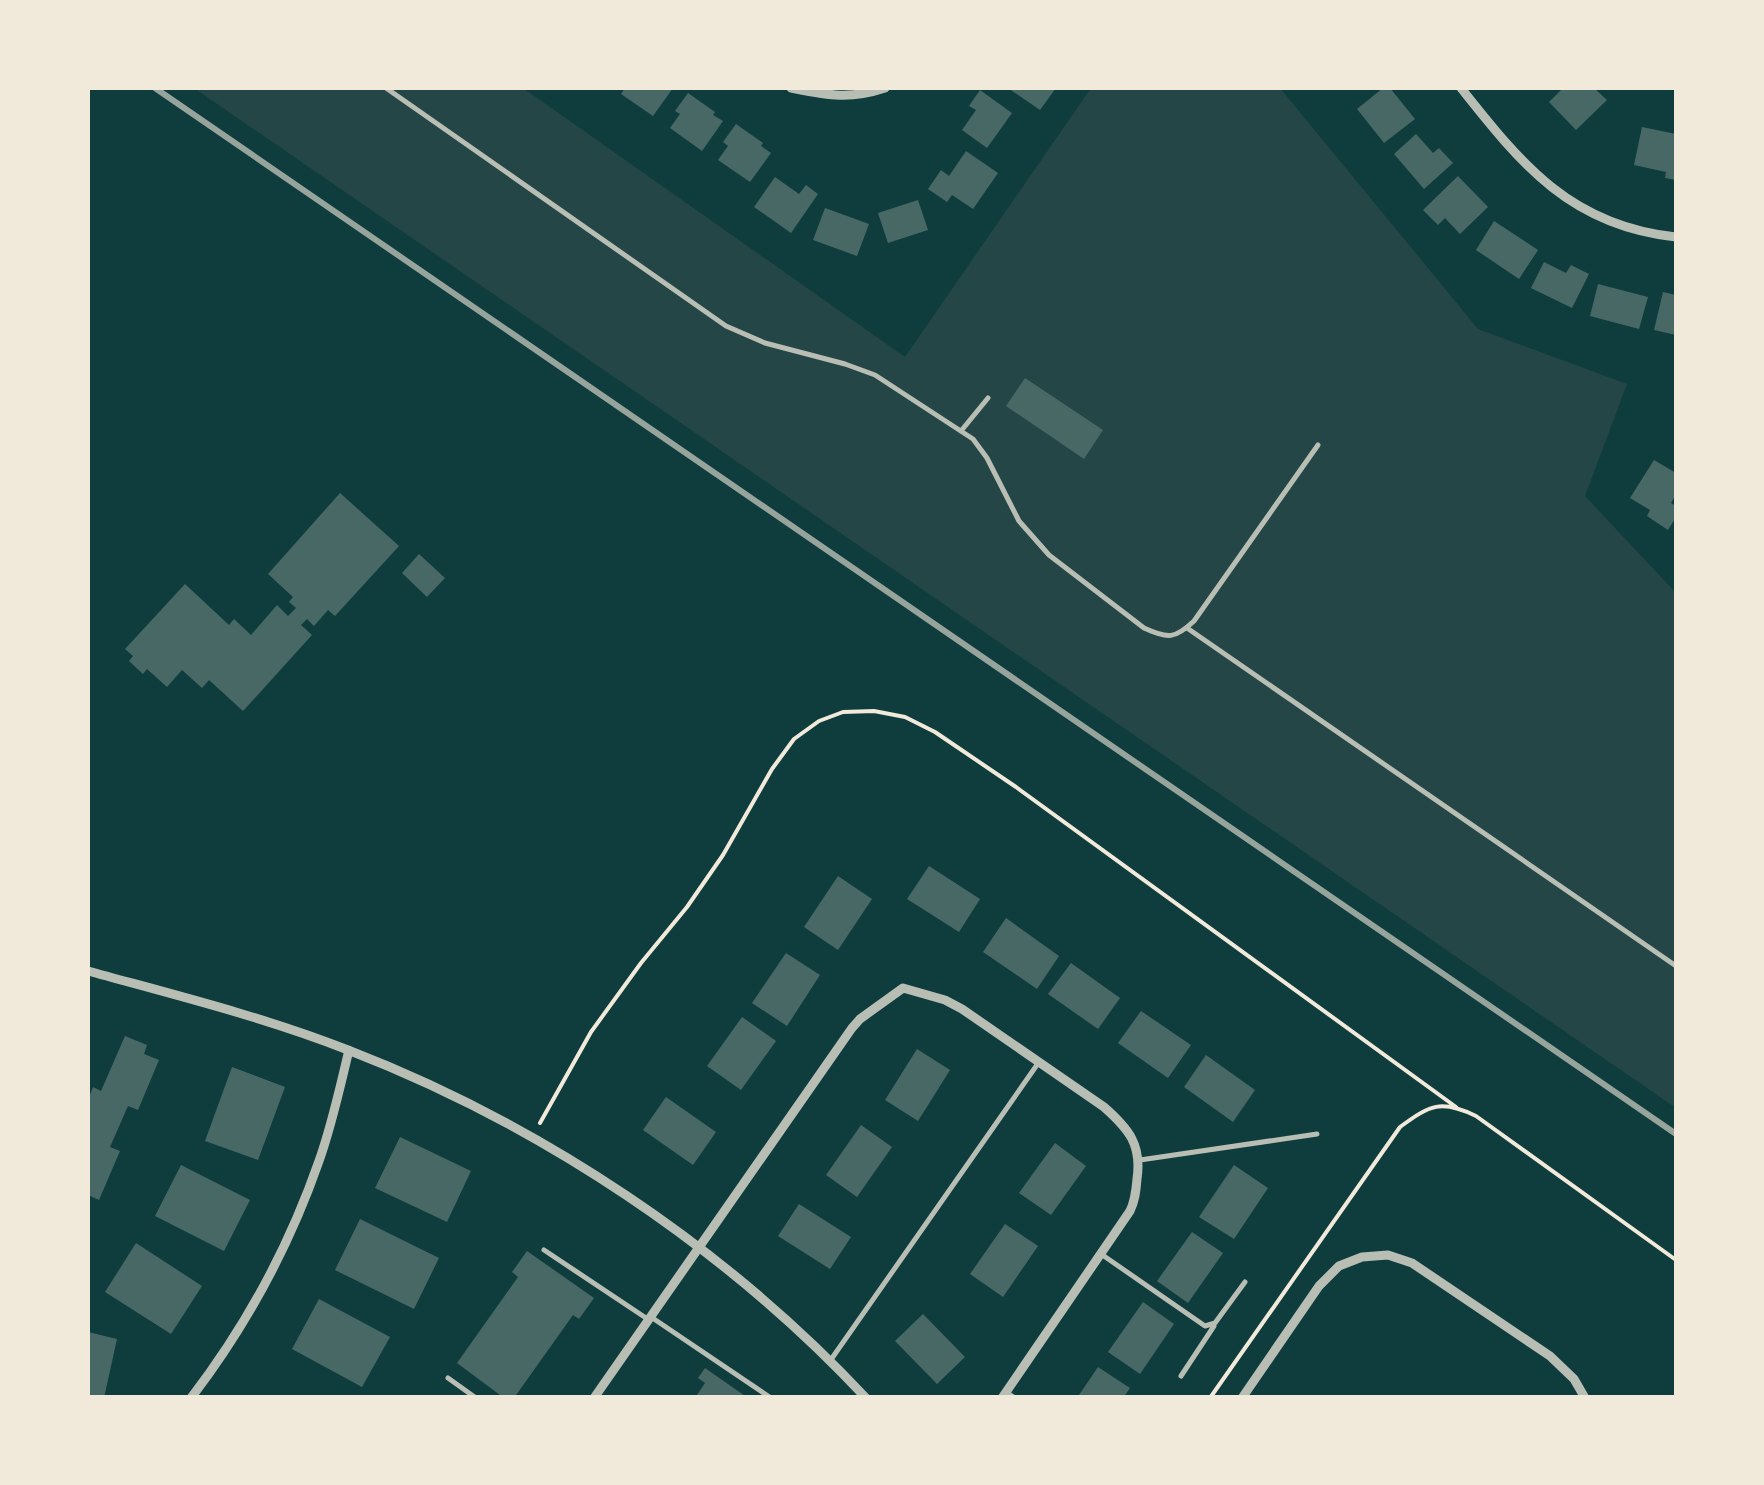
<svg xmlns="http://www.w3.org/2000/svg" width="1764" height="1485" viewBox="0 0 1764 1485" font-family="Montserrat,sans-serif">
	<style>
		.green { fill: #244646 }
		.building { fill: #486865 }
		.lines { fill: none; stroke-linecap: round; stroke-linejoin: round }
		.path { stroke: #f1e9da; stroke-width: 4 }
		.service { stroke: #b8beb3; stroke-width: 5 }
		.minor { stroke: #b8beb3; stroke-width: 9 }
		.rail { stroke: #97a49c; stroke-width: 6 }
	</style>
	<rect width="100%" height="100%" fill="#0f3d3e"/>
	<path class="green" d="M194,88H523L905,357L1091,88H1280L1478,329L1627,384L1585,496L1676,593V1108Z"/>
	<path class="building" d="M625,88H673L653,116L621,94Z
		M1008,88H1056L1040,110Z
		M1383,88H1390L1415,119L1384,143L1357,109Z
		M1563,88H1594L1607,100L1576,130L1549,102Z
		M980,90L1012,113L987,148L962,130L976,110L969,106Z
		M688,93L715,112L713,115L723,121L702,151L670,128L680,114L675,111Z
		M736,124L763,143L761,146L771,153L750,182L718,160L728,146L723,142Z
		M1642,127L1676,134V180L1665,178L1666,172L1634,165Z
		M1416,134L1433,153L1439,148L1453,163L1424,189L1394,154Z
		M966,151L998,173L973,209L952,195L947,202L928,189L941,170L949,176Z
		M1458,176L1488,207L1460,234L1445,218L1438,225L1423,210Z
		M775,177L799,194L806,185L818,194L791,233L754,207Z
		M918,200L928,230L888,243L878,213Z
		M825,208L869,224L857,256L813,240Z
		M1494,221L1538,250L1519,279L1476,250Z
		M1544,262L1566,273L1571,265L1589,274L1572,308L1531,288Z
		M1598,284L1648,297L1639,329L1590,316Z
		M1663,292L1676,295V335L1654,330Z
		M1025,378L1103,430L1084,459L1006,406Z
		M1654,460L1676,473V494L1671,503L1676,506V517L1668,530L1647,516L1650,510L1630,498Z
		M340,493L399,546L335,616L328,610L314,626L307,619L301,625L312,635L243,711L209,680L202,688L182,670L167,687L147,669L143,674L129,661L133,656L125,649L185,584L229,625L234,619L251,635L277,605L288,616L296,608L289,602L293,597L268,574Z
		M419,554L445,578L427,597L402,573Z
		M929,866L980,899L959,932L907,899Z
		M838,876L872,899L838,950L804,927Z
		M1006,918L1059,956L1037,989L983,952Z
		M786,953L820,975L787,1026L752,1003Z
		M1071,963L1120,998L1098,1029L1048,994Z
		M1141,1011L1191,1045L1168,1078L1118,1043Z
		M742,1017L776,1041L741,1090L707,1066Z
		M125,1036L147,1045L144,1054L159,1060L138,1110L128,1106L110,1147L120,1151L99,1200L88,1195V1100L93,1087L101,1091Z
		M917,1049L950,1070L918,1121L885,1100Z
		M1206,1055L1255,1090L1233,1122L1184,1087Z
		M232,1067L285,1087L258,1160L205,1141Z
		M666,1097L716,1132L693,1165L643,1130Z
		M861,1125L892,1147L857,1197L826,1175Z
		M400,1137L471,1171L447,1222L375,1188Z
		M1055,1143L1086,1166L1051,1215L1019,1193Z
		M181,1165L250,1200L224,1251L155,1216Z
		M1234,1165L1268,1188L1234,1239L1199,1217Z
		M799,1204L851,1237L830,1269L778,1236Z
		M360,1219L439,1258L414,1309L335,1270Z
		M1005,1224L1038,1246L1003,1297L970,1274Z
		M1192,1232L1223,1253L1188,1303L1157,1281Z
		M136,1243L202,1286L171,1334L105,1292Z
		M527,1251L594,1298L579,1319L573,1315L514,1398H504L457,1363L518,1277L512,1272Z
		M319,1299L390,1337L362,1387L292,1349Z
		M1143,1302L1174,1324L1140,1374L1108,1352Z
		M923,1314L965,1357L937,1384L895,1341Z
		M88,1332L117,1339L104,1398H88Z
		M1098,1367L1130,1388L1123,1398H1077Z
		M705,1368L748,1398H695L705,1383L698,1378Z"/>
	<g class="lines">
		<path class="path" d="M540,1123L591,1032L641,963L687,907L723,855L772,769L794,739L819,721L843,712L874,711L905,717L935,732L1016,787L1456,1107
			M1210,1398L1400,1127C1430,1105 1441,1099 1476,1116L1676,1260"/>
		<path class="service" d="M386,88L726,326L765,343L845,364L875,375L973,439L987,458L1019,521L1049,555L1144,628C1168,639 1175,639 1194,621L1318,445
			M961,431L988,398
			M1187,628L1676,966
			M1140,1160L1317,1134
			M544,1250L649,1320
			M1101,1254L1205,1326L1215,1323L1245,1282
			M651,1317L771,1398
			M830,1361L1039,1062
			M1181,1376L1214,1326
			M448,1378L476,1398
			M1006,1392L1015,1398"/>
		<path class="minor" d="M791,88C827,95 849,100 885,88
			M1461,88C1522,165 1571,226 1676,237
			M88,971C175,995 264,1017 348,1050C540,1124 726,1248 866,1398
			M191,1398C247,1325 289,1247 319,1161C332,1125 340,1087 349,1050
			M594,1398L852,1028L860,1019L903,988L945,1000L962,1009L1104,1107C1129,1129 1142,1145 1137,1179C1136,1191 1135,1201 1130,1211L1002,1398
			M1242,1398L1319,1286L1339,1266L1362,1257L1388,1255L1412,1263L1550,1356L1574,1379L1585,1398"/>
		<path class="rail" d="M155,88L1676,1134"/>
	</g>
	<rect width="1764" height="1485" fill="none" stroke="#f1e9da" stroke-width="180"/>
</svg>
